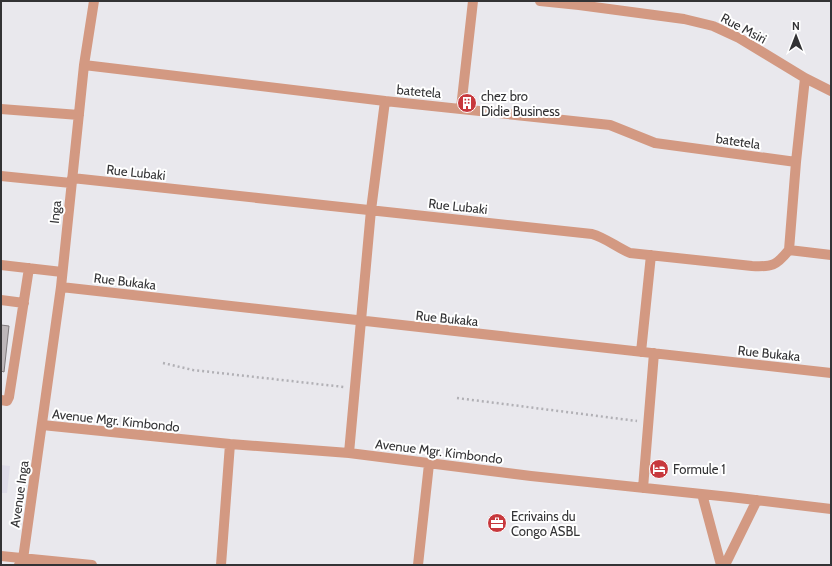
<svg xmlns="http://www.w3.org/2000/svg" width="832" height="566" viewBox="0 0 832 566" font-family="Cabin,sans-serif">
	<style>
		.built { fill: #dfddea }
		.building { fill: #bdb7ba; stroke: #7f7a7c }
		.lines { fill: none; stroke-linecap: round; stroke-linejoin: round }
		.path { stroke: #b1b0b5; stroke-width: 2.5; stroke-dasharray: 2 3; stroke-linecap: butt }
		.minor { stroke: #d39982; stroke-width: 10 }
		.labels { text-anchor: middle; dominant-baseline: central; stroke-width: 4; stroke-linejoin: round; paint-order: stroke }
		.street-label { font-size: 13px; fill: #333335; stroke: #fff }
		.poi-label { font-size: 13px; fill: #333335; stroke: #fff; text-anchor: start }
	</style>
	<rect width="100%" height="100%" fill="#e9e8ed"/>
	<path class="built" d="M1,465L10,466L7,493H1Z"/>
	<path class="building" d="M1,325L9,326L4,372L1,371Z"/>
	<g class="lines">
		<path class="path" d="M163,363L193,370L344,387
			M457,398L637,421"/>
		<path class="minor" d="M540,1L579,5L684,19L713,26L739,38L805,78L831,91
			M84,65L385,101L610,125L655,143L796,162
			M461,108L473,1
			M1,109L79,115
			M1,176L71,183
			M72,178L592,234C606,238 616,247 630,253L752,266C772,267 776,266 789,250L831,255
			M789,250L796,162L805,78
			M1,265L62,272
			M61,287L831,373
			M1,300L24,303
			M641,352L651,255
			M1,400L7,401L9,397L29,268
			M42,425L230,444L349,453L531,476L730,497L831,509
			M349,453L371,210L385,101
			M643,488L654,353
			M702,494L721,565
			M1,556L92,565
			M19,565L23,559L61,287L84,65L94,1
			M221,565L230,444
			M418,565L429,464
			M725,565L757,500"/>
	</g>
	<defs>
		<g id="building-disc" transform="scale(1)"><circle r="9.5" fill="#c7383d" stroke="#fff"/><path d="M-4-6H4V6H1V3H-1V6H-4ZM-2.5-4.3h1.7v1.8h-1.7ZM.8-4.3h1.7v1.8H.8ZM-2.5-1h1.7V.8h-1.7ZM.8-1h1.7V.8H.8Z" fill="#fff"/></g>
		<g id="hotel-disc" transform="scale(1)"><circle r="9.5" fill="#c7383d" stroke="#fff"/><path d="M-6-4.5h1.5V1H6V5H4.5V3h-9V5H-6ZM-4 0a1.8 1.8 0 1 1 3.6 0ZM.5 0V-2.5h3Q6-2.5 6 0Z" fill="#fff"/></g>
		<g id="office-disc" transform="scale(1)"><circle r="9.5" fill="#c7383d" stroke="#fff"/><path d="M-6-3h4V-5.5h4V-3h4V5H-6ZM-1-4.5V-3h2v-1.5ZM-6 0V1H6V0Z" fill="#fff"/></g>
	</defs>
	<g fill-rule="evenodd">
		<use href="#building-disc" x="467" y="103"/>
		<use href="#hotel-disc" x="659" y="469"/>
		<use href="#office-disc" x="497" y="523"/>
	</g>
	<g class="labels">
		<g class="street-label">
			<text transform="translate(744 28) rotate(28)">Rue Msiri</text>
			<text transform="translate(419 91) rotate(5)">batetela</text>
			<text transform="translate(738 141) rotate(8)">batetela</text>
			<text transform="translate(136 172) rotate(6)">Rue Lubaki</text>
			<text transform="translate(458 206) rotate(6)">Rue Lubaki</text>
			<text transform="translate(55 212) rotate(-84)">Inga</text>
			<text transform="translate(125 281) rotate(7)">Rue Bukaka</text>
			<text transform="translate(447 318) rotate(6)">Rue Bukaka</text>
			<text transform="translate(769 353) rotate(6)">Rue Bukaka</text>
			<text transform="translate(116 420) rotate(6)">Avenue Mgr. Kimbondo</text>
			<text transform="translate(439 451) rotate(7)">Avenue Mgr. Kimbondo</text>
			<text transform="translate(19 494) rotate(-82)">Avenue Inga</text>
		</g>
		<g class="poi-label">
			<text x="481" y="96">chez bro<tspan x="481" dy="15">Didie Business</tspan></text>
			<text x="673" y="469">Formule 1</text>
			<text x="511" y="516">Ecrivains du<tspan x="511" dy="15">Congo ASBL</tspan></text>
		</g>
	</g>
	<rect width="832" height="566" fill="none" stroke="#333335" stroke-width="4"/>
	<g transform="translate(796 36)" stroke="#ffffff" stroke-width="3" paint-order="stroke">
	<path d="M0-3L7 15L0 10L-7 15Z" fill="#333335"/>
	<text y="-6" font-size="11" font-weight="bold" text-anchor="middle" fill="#333335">N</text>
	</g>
</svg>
